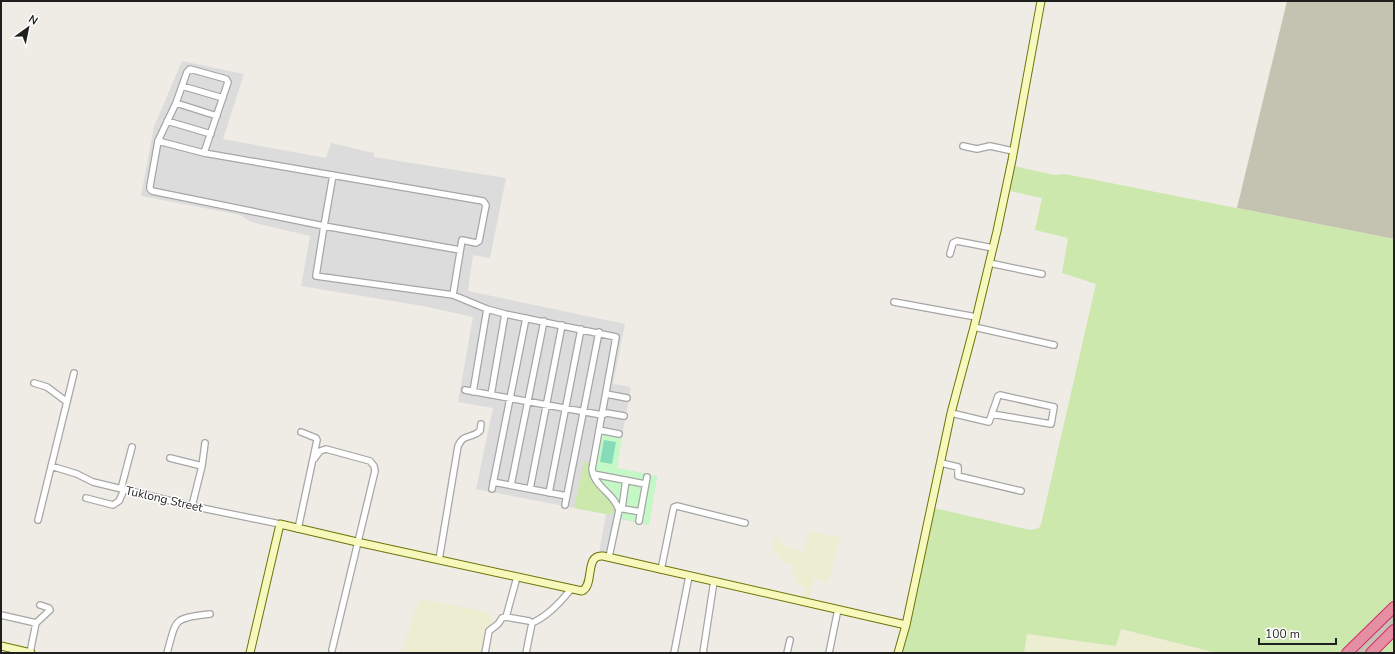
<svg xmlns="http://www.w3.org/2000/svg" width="1395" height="654" viewBox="0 0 1395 654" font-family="'Nunito Sans',sans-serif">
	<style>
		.residential { fill: #dddcdc }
		.construction { fill: #c4c3b1 }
		.farmland { fill: #ecedd1 }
		.grass { fill: #cce8ad }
		.park { fill: #c4f8c6 }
		.pitch { fill: #86dcb8 }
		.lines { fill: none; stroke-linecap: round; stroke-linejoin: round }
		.street-casing { stroke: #a6a6a6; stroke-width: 8 }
		.secondary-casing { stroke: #6c7408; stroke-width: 9 }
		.highway-casing { stroke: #d62a6b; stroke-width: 12 }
		.street { stroke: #fff; stroke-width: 5.5 }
		.secondary { stroke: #f7f8bb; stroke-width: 7 }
		.highway { stroke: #e48fa2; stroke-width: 10 }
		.labels { text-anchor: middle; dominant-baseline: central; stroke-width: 3; stroke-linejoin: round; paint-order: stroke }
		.street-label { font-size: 12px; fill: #1f1f1f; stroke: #fff }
	</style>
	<rect width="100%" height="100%" fill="#efece5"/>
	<path class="residential" d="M182,61L244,74L223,139L326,158L331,143L374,153V157L506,178L490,258L473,255L468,291L625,324L613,384L631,387L616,468L657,476L649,525L621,519L613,556L599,553L606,514L476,489L493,408L458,402L473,317L423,306L301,286L310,236L251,222L240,215L141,196L154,127Z"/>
	<path class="construction" d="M1287,1H1394V239L1237,208Z
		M1394,612V626L1367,653H1353Z"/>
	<path class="farmland" d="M809,531L840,537L828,582L814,579L809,600L803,598L805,587L796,585L797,575L792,574L793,565L780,560V555L773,552L774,537L781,538V545L803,552Z
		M419,599L484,611L491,616V623L487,631L483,653H401Z
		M1121,629L1213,652V653H1024L1027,634L1115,646Z"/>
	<path class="grass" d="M1014,166L1055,175L1065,174L1394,239V603L1343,653H1213V652L1121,629L1116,646L1027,634L1024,653H900L934,508L1030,530L1039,528L1041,524L1096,284L1062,273L1068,238L1035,230L1042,198L1010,191Z
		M584,462L591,463L594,482L613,505L614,514H606L574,508Z
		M1394,635V650L1391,653H1376Z"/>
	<path class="park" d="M604,433L622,437L617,468L657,476L649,525L620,518C625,492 598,491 595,471C594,461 599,446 600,436Z"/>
	<path class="pitch" d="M604,440L616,442L612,464L600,462Z"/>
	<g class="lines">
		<g class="street-casing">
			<path id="street" d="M182,86L223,98
				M176,103L217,116
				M167,121L211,134
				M158,141L176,103L187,72L190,69L226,79L228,82L204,153
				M963,146L977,149L990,146L1013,151
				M333,175L324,226L316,276L453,295L487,309L505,314L616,337L592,469C594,487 614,493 619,510L609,557
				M950,254L953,243L957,241L993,248
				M989,263L1042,274
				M453,295L462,240L476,243L479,241L486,205L483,201L204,153L158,141L150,186V189L152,191L324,226L460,250
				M894,302L976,317
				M974,327L1054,345
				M34,383L47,387L67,402
				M465,390L602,415L607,413L624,416
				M473,392L487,309
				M606,394L627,398
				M491,395L505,314
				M951,413L989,422L998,396L1000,395L1054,407L1051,424L992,414
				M599,430L619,434
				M170,458L202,466
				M314,459L320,451L326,449L370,461L374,466L375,471L332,650
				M941,463L958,467V476L1021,491
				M51,466L77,474L93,482L192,506L280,524
				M593,474L645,484
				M493,482L567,496
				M511,485L544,321
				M121,489L132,447
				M492,489L526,318
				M530,489L562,325
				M549,493L581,329
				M86,498L113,505L119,501L124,490
				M565,505L599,332
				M192,506L202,466L205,443
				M618,508L641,512
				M622,508L626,480
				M38,520L74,373
				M639,521L647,477
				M298,529L317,440L316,438L301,432
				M439,560L458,446C464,433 471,439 480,431L481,424
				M661,570L673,511L674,507L677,506L745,523
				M517,577L506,617L529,621L532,623L526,653
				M1,615L36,623L30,653
				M36,623L50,610L49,608L40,605
				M532,623C548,616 560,603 571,589
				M167,653C177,617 173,619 210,614
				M485,653L489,631L498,624L502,618L506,617
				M674,653L689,576
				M703,653L714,581
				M787,653L790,640
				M829,653L838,609"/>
		</g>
		<g class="secondary-casing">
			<path id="secondary" d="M1,646L31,653
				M250,653L280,524L357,542L582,591C595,585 584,554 603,556L906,625
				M898,653L906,625L951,413L974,327L997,231L1012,160L1041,1"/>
		</g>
		<g class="highway-casing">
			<path id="highway" d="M1347,653L1394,607
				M1371,653L1394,630"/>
		</g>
		<use href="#street" class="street"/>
		<use href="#secondary" class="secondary"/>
		<use href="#highway" class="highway"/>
	</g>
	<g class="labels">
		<g class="street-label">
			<text transform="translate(164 499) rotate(13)">Tuklong Street</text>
		</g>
	</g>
	<rect width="1395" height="654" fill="none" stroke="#1f1f1f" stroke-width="4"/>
	<g transform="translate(28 28) rotate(33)" stroke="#ffffff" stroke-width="3" paint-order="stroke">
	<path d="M0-3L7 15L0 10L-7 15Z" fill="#1f1f1f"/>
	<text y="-6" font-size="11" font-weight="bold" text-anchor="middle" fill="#1f1f1f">N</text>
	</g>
	<path d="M1259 638v6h77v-6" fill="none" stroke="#1f1f1f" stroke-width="2"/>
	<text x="1265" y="638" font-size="12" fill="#1f1f1f" stroke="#ffffff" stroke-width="3" paint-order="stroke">100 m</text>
</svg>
